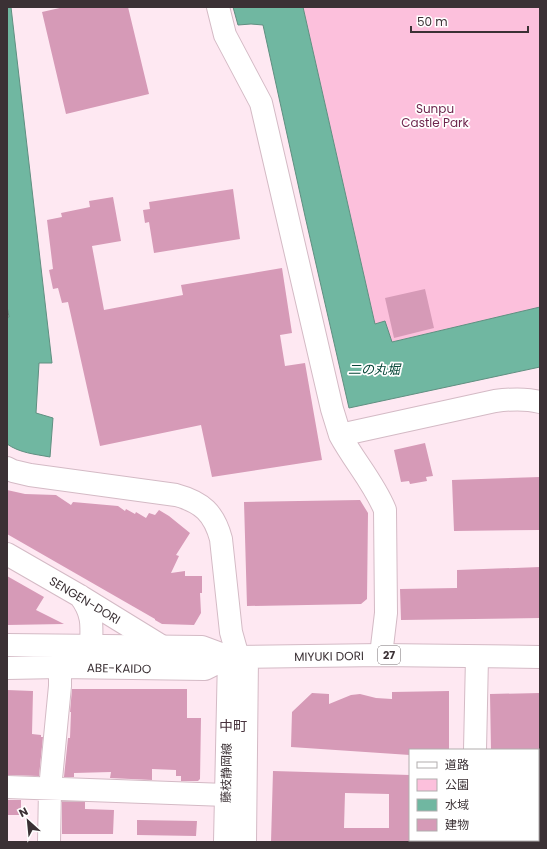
<svg xmlns="http://www.w3.org/2000/svg" width="547" height="849" viewBox="0 0 547 849" font-family="Poppins,'Noto Sans JP',sans-serif">
	<style>
		.green { fill: #fcc0dc }
		.water { fill: #70b7a1; stroke: #608f81 }
		.building { fill: #d69ab7; fill-rule: evenodd }
		.lines { fill: none; stroke-linecap: round; stroke-linejoin: round }
		.minor-casing { stroke: #d4bac5; stroke-width: 24 }
		.major-casing { stroke: #d4bac5; stroke-width: 24 }
		.minor { stroke: #fff; stroke-width: 22 }
		.major { stroke: #fff; stroke-width: 22 }
		.labels { text-anchor: middle; dominant-baseline: central; stroke-width: 3.5; stroke-linejoin: round; paint-order: stroke }
		.shield { fill: #fff; stroke: #766f72; stroke-width: 1 }
		.shield-label { font-size: 11px; font-weight: bold; fill: #3b3135 }
		.park-label { font-size: 12px; fill: #6e274e; stroke: #fff }
		.street-label { font-size: 12px; fill: #3b3135; stroke: #fff }
		.water-label { font-size: 13px; font-style: italic; fill: #074738; stroke: #fff }
		.quarter-label { font-size: 14px; fill: #47323c; stroke: #fff }
	</style>
	<rect width="100%" height="100%" fill="#fee8f2"/>
	<path class="green" d="M303,7H540V307L391,342L385,322L375,324Z"/>
	<path class="water" d="M7,7H11L52,363H39L36,413L53,418L50,457C34,454 20,453 7,444V317H9L7,306Z
		M233,7H303L375,324L385,321L392,342L540,307V367L349,408L305,216L263,25L251,24L238,25Z"/>
	<path class="building" d="M64,7H128L149,94L66,114L42,12Z
		M233,189L240,239L154,253L149,222L145,223L143,210L150,209L149,202Z
		M113,197L121,241L92,246L104,310L183,295L181,285L282,268L292,333L280,335L285,366L305,363L322,460L212,477L201,425L100,446L68,302L62,303L58,288L53,289L49,270L53,269L47,220L62,217L61,213L90,207L89,201Z
		M425,289L434,328L394,338L385,298Z
		M425,443L433,476L426,477L427,481L410,484L409,481L401,482L394,450Z
		M540,477V530L454,531L452,480Z
		M7,490L25,494L56,495L71,505L73,502L118,506L125,511L126,509L135,514L136,512L146,518L149,513L155,515L159,510L169,516L190,533L176,555L179,556L171,573L185,571V576H202V593H200L201,613L194,625L162,624L155,620V619L7,534Z
		M360,500L368,513L367,599L361,604L247,606L244,502Z
		M540,567V618L401,620L400,589L457,588V570Z
		M7,576L44,597L36,610L64,624L7,625Z
		M72,689H187V718H201L200,779L198,781H181V776H176V770L152,769V780L110,778L111,772L74,773V777H64L68,738H70L71,712H70Z
		M7,690L33,691L32,734L41,735V737H43L39,776L7,775Z
		M449,691V750H410V755L291,747L292,712L312,693L329,694V704L351,695L360,694L376,698L392,699V692Z
		M540,693V750H491L490,694Z
		M273,771L410,775V842H271ZM345,793L389,794V828H344Z
		M7,800H21V815H7Z
		M62,802H85V809L114,810L113,834H62Z
		M137,820L197,821L196,836L137,835Z"/>
	<g class="lines">
		<g class="minor-casing">
			<path id="minor" d="M218,7L225,35L261,103L332,409L340,435L495,401C510,399 525,398 540,402
				M340,435C354,461 374,483 385,510L386,613L381,655
				M7,468L13,471L30,475L176,495C202,502 214,513 221,539L231,632L238,657
				M7,554L80,596L163,647
				M80,596C93,613 92,625 91,646
				M475,750L477,657
				M7,787L226,795
				M538,825H540
				M474,840V842
				M49,842L50,789L60,686V667"/>
		</g>
		<g class="major-casing">
			<path id="major" d="M7,645L202,647L229,657L381,655L540,657
				M7,668L60,667L205,669L229,657
				M225,842L229,657
				M245,842L247,657"/>
		</g>
		<use href="#minor" class="minor"/>
		<use href="#major" class="major"/>
	</g>
	<g class="labels">
		<rect class="shield" x="378" y="646" width="22" height="18" rx="3"/>
		<g class="shield-label">
			<text x="389" y="655">27</text>
		</g>
		<g class="park-label">
			<text x="435" y="108">Sunpu<tspan x="435" dy="14">Castle Park</tspan></text>
		</g>
		<g class="street-label">
			<text transform="translate(85 600) rotate(31)">SENGEN-DORI</text>
			<text transform="translate(329 656) rotate(-1)">MIYUKI DORI</text>
			<text transform="translate(119 668) rotate(1)">ABE-KAIDO</text>
			<text transform="translate(226 773) rotate(-89)">藤枝静岡線</text>
		</g>
		<g class="water-label">
			<text x="374" y="369">二の丸堀</text>
		</g>
		<g class="quarter-label">
			<text x="233" y="726">中町</text>
		</g>
	</g>
	<rect width="547" height="849" fill="none" stroke="#3b3135" stroke-width="16"/>
	<rect x="409" y="749" width="130" height="92" fill="#ffffff" stroke="#b1adae"/>
	<rect x="417" y="762" width="20" height="6" fill="#ffffff" stroke="#b1adae"/>
	<text x="445" y="769" font-size="12" fill="#3b3135">道路</text>
	<rect x="417" y="779" width="20" height="12" fill="#fcc0dc" stroke="#b1adae"/>
	<text x="445" y="789" font-size="12" fill="#3b3135">公園</text>
	<rect x="417" y="799" width="20" height="12" fill="#70b7a1" stroke="#b1adae"/>
	<text x="445" y="809" font-size="12" fill="#3b3135">水域</text>
	<rect x="417" y="819" width="20" height="12" fill="#d69ab7" stroke="#b1adae"/>
	<text x="445" y="829" font-size="12" fill="#3b3135">建物</text>
	<g transform="translate(28 821) rotate(333)" stroke="#ffffff" stroke-width="3" paint-order="stroke">
	<path d="M0-3L7 15L0 10L-7 15Z" fill="#3b3135"/>
	<text y="-6" font-size="11" font-weight="bold" text-anchor="middle" fill="#3b3135">N</text>
	</g>
	<path d="M411 26v6h117v-6" fill="none" stroke="#3b3135" stroke-width="2"/>
	<text x="417" y="26" font-size="12" fill="#3b3135" stroke="#ffffff" stroke-width="3" paint-order="stroke">50 m</text>
</svg>
